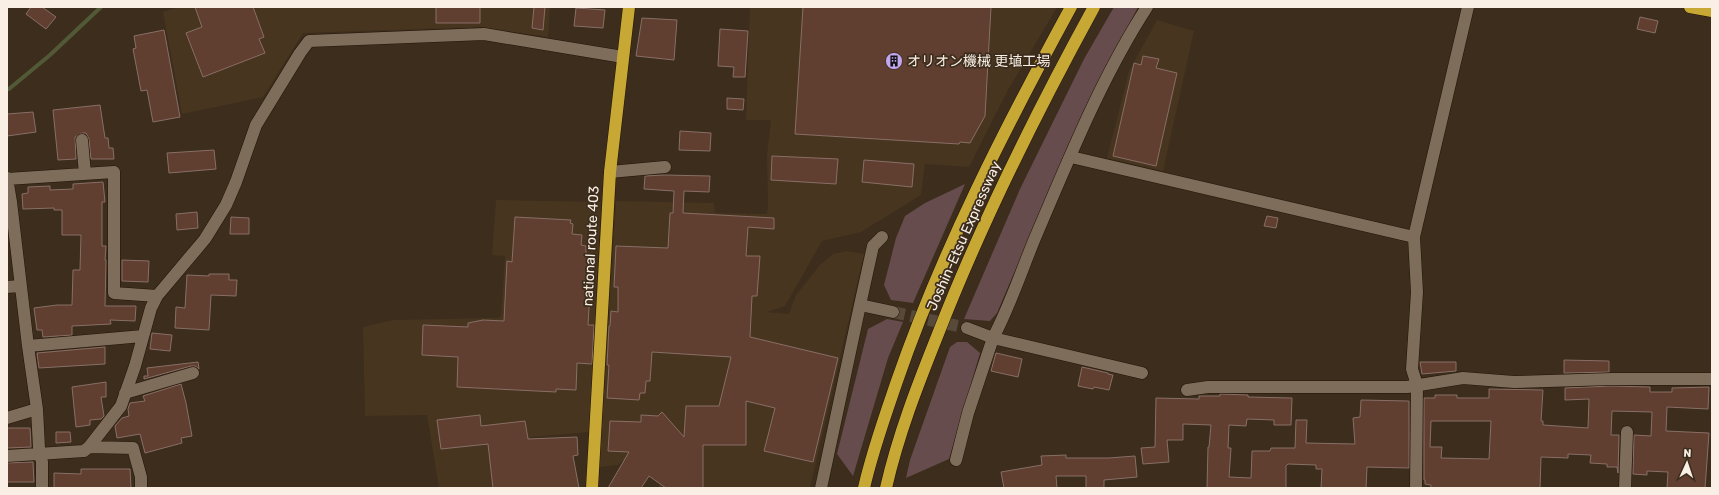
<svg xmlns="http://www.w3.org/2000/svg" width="1719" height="495" viewBox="0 0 1719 495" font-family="Rubik,'Noto Sans JP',sans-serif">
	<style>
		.built { fill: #48351f }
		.green { fill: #674c4d }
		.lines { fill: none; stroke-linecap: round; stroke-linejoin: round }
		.stream { stroke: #515936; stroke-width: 4 }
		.building { fill: #603e30; stroke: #886f66; fill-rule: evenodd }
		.minor-tunnel { stroke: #584a3b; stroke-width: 12; stroke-dasharray: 12 6; stroke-linecap: butt }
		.minor-casing { stroke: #221506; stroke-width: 13 }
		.highway-casing { stroke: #221506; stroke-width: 13 }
		.minor { stroke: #7e6d5b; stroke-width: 12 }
		.highway { stroke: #c8a835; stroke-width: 12 }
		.labels { text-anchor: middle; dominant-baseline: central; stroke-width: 3.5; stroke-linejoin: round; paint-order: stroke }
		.poi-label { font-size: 14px; fill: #f9efe5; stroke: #3c2d1d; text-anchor: start }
		.street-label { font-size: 14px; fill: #f9efe5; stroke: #3c2d1d }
	</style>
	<rect width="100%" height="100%" fill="#3c2d1d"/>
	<path class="built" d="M179,7H550L548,37L482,27L303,33L263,97L182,114L163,12Z
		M750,7H1056V9L1008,90L969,167L925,164L921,195L861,232L822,241L785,306L767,312L789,314L796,295L820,265L833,254L847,251L864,254L810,488H659L658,453L643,445L618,465L599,467L616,201L714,203L715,213L767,214L768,206L767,155L771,120H746Z
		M1157,20L1194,31L1163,171L1107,158L1129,71Z
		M496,200L601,202L589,432L530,437L540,488H439L427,415L365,416L363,327L393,320L498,318L501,316L505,256L492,255Z"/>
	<path class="green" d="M1114,7H1138C1086,107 1041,209 997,313L990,321L964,319L1020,189L1084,59Z
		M965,184L913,303L891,300L884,285L896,238L905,216L925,203Z
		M887,319L903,322L888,358L853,476L837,454L868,329Z
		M957,342H967L980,353L949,459L906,478L910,460L950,347Z"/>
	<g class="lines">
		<path class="stream" d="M9,89L50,55L101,7"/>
	</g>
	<path class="building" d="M31,7H42L56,17L46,29L26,14Z
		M195,7H253L264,37L259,39L265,53L203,77L186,33L202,27Z
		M436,7H480V23H436Z
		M534,7H545L543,30L532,28Z
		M803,7H991L985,116L970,143L960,142L959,144L795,134Z
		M576,8L605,10L603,28L574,26Z
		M1640,17L1658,21L1655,33L1637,29Z
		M642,18L677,20L674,60L636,56Z
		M720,29L748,31L745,77H733L734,67L718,66Z
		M164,30L180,117L153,122L147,90L141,91L133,49L136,48L134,36Z
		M1143,56L1159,59L1156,68L1177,73L1156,166L1113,156L1134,63L1141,65Z
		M727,98L744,99L743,110L727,109Z
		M100,105L105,138H108L109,148H113L114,159H91L89,139L86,133H82L75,137L76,159L58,160L53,110Z
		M33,112L36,132L7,136V114Z
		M680,131L711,133L710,151L679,150Z
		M214,150L216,169L169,173L167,153Z
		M772,156L838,159L836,184L771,180Z
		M864,160L914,164L912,187L862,182Z
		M664,175L710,176L709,192L684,191L683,213L774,218V229L748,227L746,256H760L757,296H752L750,337L838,358L813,462L764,451L775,408L746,401V445H703V488H666L649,476L641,488H608L629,452L608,451L610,421L641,422V415L658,416L662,412L684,437L686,406H719L731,357L652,352L650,381H646L645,393H640L639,400L607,398L609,365H607L609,326H610L611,311L618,312V287H614L616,246L668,248L670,213H673L674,191L644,189L645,176Z
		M103,182L105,202H102V246H106L105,260H106L105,306H136L135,321L110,320L111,324L72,326V335L43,337L42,330H37L34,308L57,305H72L73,270H80L81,235H62V210H54V208L23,209L22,194L28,193V187L50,186V190L73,189V184Z
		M197,212L198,228L177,230L176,214Z
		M1267,216L1278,218L1276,228L1264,226Z
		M231,217L249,218V234H230Z
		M515,217L571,220L570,223L573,224L572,234L582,235L581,245L586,246V255H592L588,325H594L592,364L577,363L576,390L556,389V392L457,387L458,357L422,355L423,325L468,327V323L483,320L504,321L507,261L512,262Z
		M122,260L149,261L148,282L122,281Z
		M209,274H229V280H237L236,296L211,295L209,330L175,328L176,307L185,308L187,275L209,276Z
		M152,333L172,335L170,351L150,349Z
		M105,347V364L39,368L37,353Z
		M996,353L1022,359L1018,377L991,371Z
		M1564,360L1609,361V372L1564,373Z
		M198,362L199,369L195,366H191L144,379V376H148L147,368Z
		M1420,362H1456V371L1422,374Z
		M1082,367L1108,373V374L1113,375L1109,390L1094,387L1093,389L1078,386Z
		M106,382V397H101L104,416L101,419L90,420V425L76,427L72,387Z
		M181,384L186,403L192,436L181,438L182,443L145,453L140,434L117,438L115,426L122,418L129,416L128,409L130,403L145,401L143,396Z
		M1612,386L1650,387V392H1672V388L1709,387L1708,409L1667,407L1666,431L1709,433L1705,488H1667L1668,472L1647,471V475L1633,474L1634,435L1651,436L1652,412L1612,411L1611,435H1619L1618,473L1617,467H1607V464L1590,463L1591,455L1568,454V458L1541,457L1540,488H1431V485L1425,484V480H1424V398H1435V395H1457V398H1489V389L1543,390L1541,421H1543V425L1588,428L1589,399L1565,400V388ZM1431,421H1491L1489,459L1441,458L1442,447H1430Z
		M1220,394L1248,395V397L1292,398L1291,425H1274V420L1247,419L1246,426L1229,425L1228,448H1231L1229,477L1251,478L1252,451H1270L1271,448H1295L1296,420H1307L1306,443L1355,444L1353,418L1360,417L1361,400L1409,401V468L1367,467L1366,488H1321L1322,469H1316V465L1288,464L1286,466V488H1207L1208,447H1209L1211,425L1183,424V440H1167L1169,462L1143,464L1141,448L1155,447L1156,398L1199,399V396H1220Z
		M480,415L481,426L525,421L528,439L577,437L578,455L573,456L579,488H493L488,444L441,449L437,420Z
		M7,428H30L31,447L7,448Z
		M56,432H70L71,442L56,443Z
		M1066,455V458H1109L1135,456L1137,477L1104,480V488H1086V476H1056L1057,488H1004L1001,472L1042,465L1041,456Z
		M33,462L34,482H7V463Z
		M81,469H130L131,488H54V473L81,474Z"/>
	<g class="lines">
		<path class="minor-tunnel" d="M893,312L967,328"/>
		<g class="minor-casing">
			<path id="minor" d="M82,140L85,174
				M1071,157L1414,237
				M610,172L665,167
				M7,178L11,202L28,346L37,409L39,448L42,462V488
				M7,179L114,172V293L157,296
				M7,287L20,286
				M860,305L873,246L882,237
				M967,328L993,338C1010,306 1021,272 1035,238C1068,161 1101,78 1147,7
				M28,346L143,336
				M1187,390L1208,387H1407L1463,378L1514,382L1612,379H1712
				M125,393L193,373
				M7,418L37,409
				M89,447L133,448L141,477V488
				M7,456L84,451L89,447L121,406L135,366L151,308L157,296L205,239L226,205L236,182L256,125L300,53L309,41L484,34L623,57
				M956,460L968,413L993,338L1142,373
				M821,488L860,305L893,312
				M1416,488L1417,385L1412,369L1417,292L1414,237L1468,7
				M1625,488L1627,432"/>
		</g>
		<g class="highway-casing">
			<path id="highway" d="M1690,7L1712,11
				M592,488L610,172L629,7
				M864,488C872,452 885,416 897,381C942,251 1005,128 1071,7
				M886,488C898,435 918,384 938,334C982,221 1036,113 1094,7"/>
		</g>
		<use href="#minor" class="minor"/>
		<use href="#highway" class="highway"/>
	</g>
	<defs>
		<g id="building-disc" transform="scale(0.9)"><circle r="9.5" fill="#c5a7f1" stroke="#3c2d1d"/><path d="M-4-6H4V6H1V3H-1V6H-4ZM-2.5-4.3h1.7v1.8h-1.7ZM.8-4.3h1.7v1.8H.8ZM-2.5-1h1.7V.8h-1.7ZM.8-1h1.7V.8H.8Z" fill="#111"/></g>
	</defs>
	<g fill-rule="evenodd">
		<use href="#building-disc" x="894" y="61"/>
	</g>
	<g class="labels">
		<g class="poi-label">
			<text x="907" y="61">オリオン機械 更埴工場</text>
		</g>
		<g class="street-label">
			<text transform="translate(964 236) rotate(-66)">Joshin-Etsu Expressway</text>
			<text transform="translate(591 246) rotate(-87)">national route 403</text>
		</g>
	</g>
	<rect width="1719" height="495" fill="none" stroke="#f9efe5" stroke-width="16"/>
	<g transform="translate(1687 463) rotate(3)" stroke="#3c2d1d" stroke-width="3" paint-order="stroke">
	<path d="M0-3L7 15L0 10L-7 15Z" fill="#f9efe5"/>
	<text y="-6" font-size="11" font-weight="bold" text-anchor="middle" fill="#f9efe5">N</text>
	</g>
</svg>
